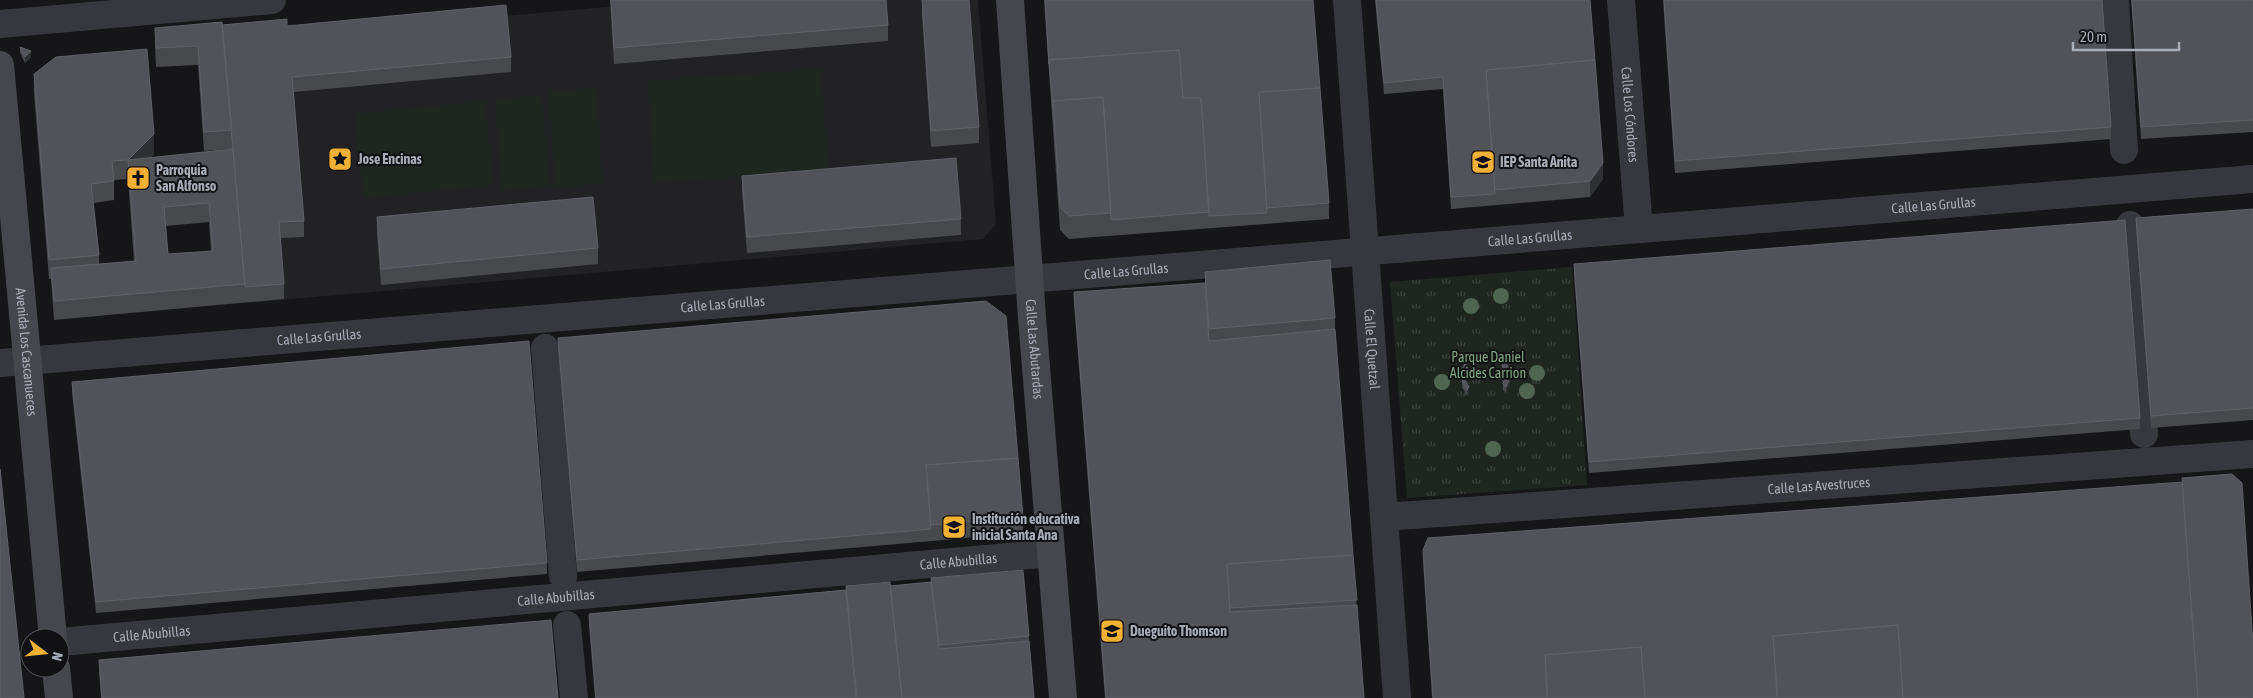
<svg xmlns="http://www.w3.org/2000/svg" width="2253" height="698" viewBox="0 0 2253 698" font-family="'Asap Condensed',sans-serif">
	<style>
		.built { fill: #222225 }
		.park { fill: url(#park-tufts) }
		.garden { fill: #1e261f }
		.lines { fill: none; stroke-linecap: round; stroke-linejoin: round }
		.street { stroke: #37383d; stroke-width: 28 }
		.secondary { stroke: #45474d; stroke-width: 28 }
		.tree { fill: #506452 }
		.wall { fill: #47494d; fill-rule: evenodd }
		.shaded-wall { fill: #2f3033 }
		.building { fill: #525359; stroke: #5f6168; fill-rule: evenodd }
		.labels { text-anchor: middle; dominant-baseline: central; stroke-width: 4; stroke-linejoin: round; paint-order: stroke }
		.street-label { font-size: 14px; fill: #a8adb8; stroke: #111113 }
		.poi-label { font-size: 14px; font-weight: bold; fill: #a8adb8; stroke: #111113; text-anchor: start }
		.park-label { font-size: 14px; fill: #7fa381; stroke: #111113 }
	</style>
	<defs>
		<pattern id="park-tufts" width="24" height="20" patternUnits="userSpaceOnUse" patternTransform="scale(1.25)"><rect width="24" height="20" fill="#1e261f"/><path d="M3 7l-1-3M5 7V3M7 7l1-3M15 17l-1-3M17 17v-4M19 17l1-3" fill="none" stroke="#3c433d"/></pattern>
	</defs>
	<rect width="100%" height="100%" fill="#161618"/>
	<path class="built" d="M685,0H978L996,224L983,239L245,303L222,41Z"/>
	<path class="park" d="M1572,267L1587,485L1407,498L1390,282Z"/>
	<path class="garden" d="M821,69L828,171L654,182L648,81Z
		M597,88L602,184L555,187L549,91Z
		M542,95L549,186L502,190L495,99Z
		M485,101L493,185L363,198L355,114Z"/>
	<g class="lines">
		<g class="street">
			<path id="s1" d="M1347,0L1397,698"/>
			<path id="s2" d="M1621,0L1639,229"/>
			<path d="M2115,0L2124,150"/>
			<path d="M0,24L272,0"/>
			<path d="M2130,225L2144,434"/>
			<path d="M545,348L563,576"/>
			<path id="s3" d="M0,363L2253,179"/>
			<path id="s4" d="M1385,517L2253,454"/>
			<path d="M567,625L574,698"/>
			<path id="s5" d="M60,642L1051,553"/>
		</g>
		<g class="secondary">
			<path id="s6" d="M1010,0L1032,318L1063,698"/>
			<path id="s7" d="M0,65L53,638"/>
			<path d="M56,668L59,698"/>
		</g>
	</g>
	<g class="tree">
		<circle cx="1501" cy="296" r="8"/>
		<circle cx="1471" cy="306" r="8"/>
		<circle cx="1537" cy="373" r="8"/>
		<circle cx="1442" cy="382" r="8"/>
		<circle cx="1527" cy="391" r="8"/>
		<circle cx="1493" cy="449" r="8"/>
	</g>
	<path class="wall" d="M610,0H886L888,25V41L614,64Z
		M922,0L979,127V143L931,147L922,15Z
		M1044,0H1313L1329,203V219L1069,239L1060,230Z
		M1375,0H1590L1603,179L1590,197L1451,209L1443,89L1384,94Z
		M1663,0H2102L2111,127V139L1675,173Z
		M2131,0H2253V132L2141,139Z
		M222,25L287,26L511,57V72L294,92L304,221V237L281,238L284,284V299L54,320L51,279H49L34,93V74L154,154L150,158L232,150L231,149L204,151L198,65L156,67L155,47V28ZM128,179L134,261L99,264V255L94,203L114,200V180ZM209,222L211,251L168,254L166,226Z
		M20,47L31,57L25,63L20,53Z
		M335,150L347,157V163L336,165Z
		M742,176L961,219V235L747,253L742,192Z
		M2253,209V420L2151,428L2136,229V218Z
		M377,217L598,248V264L381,285L377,233Z
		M1574,264L2140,418V429L1589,473L1574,275Z
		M1205,272L1335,318V329L1364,698H1105L1074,304V292L1205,284Z
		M558,338L1023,517V533L577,572L558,350Z
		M1502,365L1510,383L1506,393L1503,390V384L1505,379L1502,371Z
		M1462,372H1468L1465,377V380L1469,393L1467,396L1462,387Z
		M72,382L547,563V574L96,613L72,393Z
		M1423,550L2253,698H1432L1423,561Z
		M931,578L1029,636L1034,698H595L589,626V614L931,582Z
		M99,660L558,698H101L99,671Z"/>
	<path class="shaded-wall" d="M31,51V57L25,63V57Z
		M154,134V154L130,178L128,160Z
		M1603,163V179L1590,197V181Z
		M1468,366V372L1465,377V371Z
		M1510,377V383L1506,393V387Z
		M1469,387V393L1467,396V390Z"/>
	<path class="building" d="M611,0H886L888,25L614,48Z
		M922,0H969L979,127L931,131Z
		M1045,0H1313L1320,88L1259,92L1267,213L1209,216L1201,98H1183L1179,50L1049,60V64Z
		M1376,0H1590L1595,60L1486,70L1495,194L1451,197L1443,77L1384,83Z
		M1664,0H2102L2111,127L1675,161Z
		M2132,0H2253V120L2141,127Z
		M506,5L511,57L292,77L304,221L279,222L284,284L245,287L222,25L287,19V26Z
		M222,22L232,130L204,132L198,46L156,48L155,28Z
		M20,47L31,51L25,57Z
		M147,49L154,134L128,160L112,161L114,181L91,184L99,255L49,260L34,74L56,57Z
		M1179,50L1183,98H1201L1209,212L1111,220L1103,97L1053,101V108L1049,60Z
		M1595,60L1603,163L1590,181L1495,190L1486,70Z
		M1320,88L1329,203L1267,208L1259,92Z
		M1103,97L1111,213L1069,216L1060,207L1053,101Z
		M346,148L347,157L336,159L335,150Z
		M233,149L245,284L54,301L51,268L136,261L128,160ZM209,203L213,251L168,254L164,207Z
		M956,158L961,219L747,237L742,176Z
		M593,197L598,248L381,269L377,217Z
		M2253,209V408L2151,416L2136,218Z
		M2125,220L2140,418L1589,462L1574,264Z
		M1330,260L1335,318L1209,329L1205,272Z
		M1205,283L1209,341L1335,329L1353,555L1227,564L1230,612L1357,605L1364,698H1106L1074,292Z
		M986,301L1006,316L1018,458L926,465L931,529L577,560L558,338Z
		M529,341L547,563L96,602L72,382Z
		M1505,361L1509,368L1510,377L1506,387L1503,384L1506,376L1502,365Z
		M1465,362L1468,366L1465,371V380L1469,387L1467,390L1462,381V372Z
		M1018,458L1023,517L931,525L926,465Z
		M0,469L24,698H0Z
		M2232,474L2242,483L2253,644V698H2198L2182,478Z
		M2182,482L2198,698H1903L1898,625L1773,636L1777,698H1645L1641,647L1545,655L1547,698H1433L1423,550L1428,538Z
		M1353,555L1357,600L1230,608L1227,564Z
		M1023,570L1029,636L939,645L931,578Z
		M890,582L902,698H857L846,586Z
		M931,582L939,649L1029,641L1034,698H902L890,586Z
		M846,590L856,698H596L589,614Z
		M551,620L558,698H102L99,660Z
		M1898,625L1903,698H1778L1773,636Z
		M1641,647L1645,698H1548L1545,655Z"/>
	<defs>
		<g id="sight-square" transform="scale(1.25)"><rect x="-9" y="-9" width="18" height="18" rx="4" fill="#f2b134" stroke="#111113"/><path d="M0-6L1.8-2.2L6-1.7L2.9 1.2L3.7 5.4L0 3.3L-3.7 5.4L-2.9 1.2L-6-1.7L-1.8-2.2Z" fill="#111"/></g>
		<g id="school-square" transform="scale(1.25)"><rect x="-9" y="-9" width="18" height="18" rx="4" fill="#f2b134" stroke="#111113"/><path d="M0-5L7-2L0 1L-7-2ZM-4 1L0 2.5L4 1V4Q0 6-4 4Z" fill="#111"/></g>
		<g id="church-square" transform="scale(1.25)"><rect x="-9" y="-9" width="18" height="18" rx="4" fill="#f2b134" stroke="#111113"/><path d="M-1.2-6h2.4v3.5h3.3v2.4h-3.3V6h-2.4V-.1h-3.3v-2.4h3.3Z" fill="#111"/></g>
	</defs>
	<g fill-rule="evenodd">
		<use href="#sight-square" x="340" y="159"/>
		<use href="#school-square" x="1483" y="162"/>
		<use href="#church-square" x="138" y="178"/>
		<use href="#school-square" x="954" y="527"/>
		<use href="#school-square" x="1112" y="631"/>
	</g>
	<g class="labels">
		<g class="street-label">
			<text stroke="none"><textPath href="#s2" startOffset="115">Calle Los Cóndores</textPath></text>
			<text stroke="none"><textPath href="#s3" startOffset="1940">Calle Las Grullas</textPath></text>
			<text stroke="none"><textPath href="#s3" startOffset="1535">Calle Las Grullas</textPath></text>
			<text stroke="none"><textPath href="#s3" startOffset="1130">Calle Las Grullas</textPath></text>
			<text stroke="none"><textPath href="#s3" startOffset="725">Calle Las Grullas</textPath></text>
			<text stroke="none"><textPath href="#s3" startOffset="320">Calle Las Grullas</textPath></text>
			<text stroke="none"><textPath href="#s6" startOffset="350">Calle Las Abutardas</textPath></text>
			<text stroke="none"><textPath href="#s1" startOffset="350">Calle El Quetzal</textPath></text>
			<text stroke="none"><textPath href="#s7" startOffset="288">Avenida Los Cascanueces</textPath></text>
			<text stroke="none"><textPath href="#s4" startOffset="435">Calle Las Avestruces</textPath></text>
			<text stroke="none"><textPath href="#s5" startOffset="902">Calle Abubillas</textPath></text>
			<text stroke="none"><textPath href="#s5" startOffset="498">Calle Abubillas</textPath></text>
			<text stroke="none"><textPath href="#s5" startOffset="92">Calle Abubillas</textPath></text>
		</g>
		<g class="poi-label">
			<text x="358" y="159">Jose Encinas</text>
			<text x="1500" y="162">IEP Santa Anita</text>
			<text x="156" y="170">Parroquia<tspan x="156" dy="16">San Alfonso</tspan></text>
			<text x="972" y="519">Institución educativa<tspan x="972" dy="16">inicial Santa Ana</tspan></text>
			<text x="1130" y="631">Dueguito Thomson</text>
		</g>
		<g class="park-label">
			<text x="1488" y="357">Parque Daniel<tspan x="1488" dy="16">Alcides Carrion</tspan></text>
		</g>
	</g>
	<g transform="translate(45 653) rotate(106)"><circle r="24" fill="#111113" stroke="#4d4f55"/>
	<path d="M0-4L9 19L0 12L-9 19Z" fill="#f2b134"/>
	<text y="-8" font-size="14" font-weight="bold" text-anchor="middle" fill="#a8adb8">N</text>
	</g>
	<path d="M2073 42v8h106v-8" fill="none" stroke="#a8adb8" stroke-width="2.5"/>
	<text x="2080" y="42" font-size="15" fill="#a8adb8" stroke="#111113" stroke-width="4" paint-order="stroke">20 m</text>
</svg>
